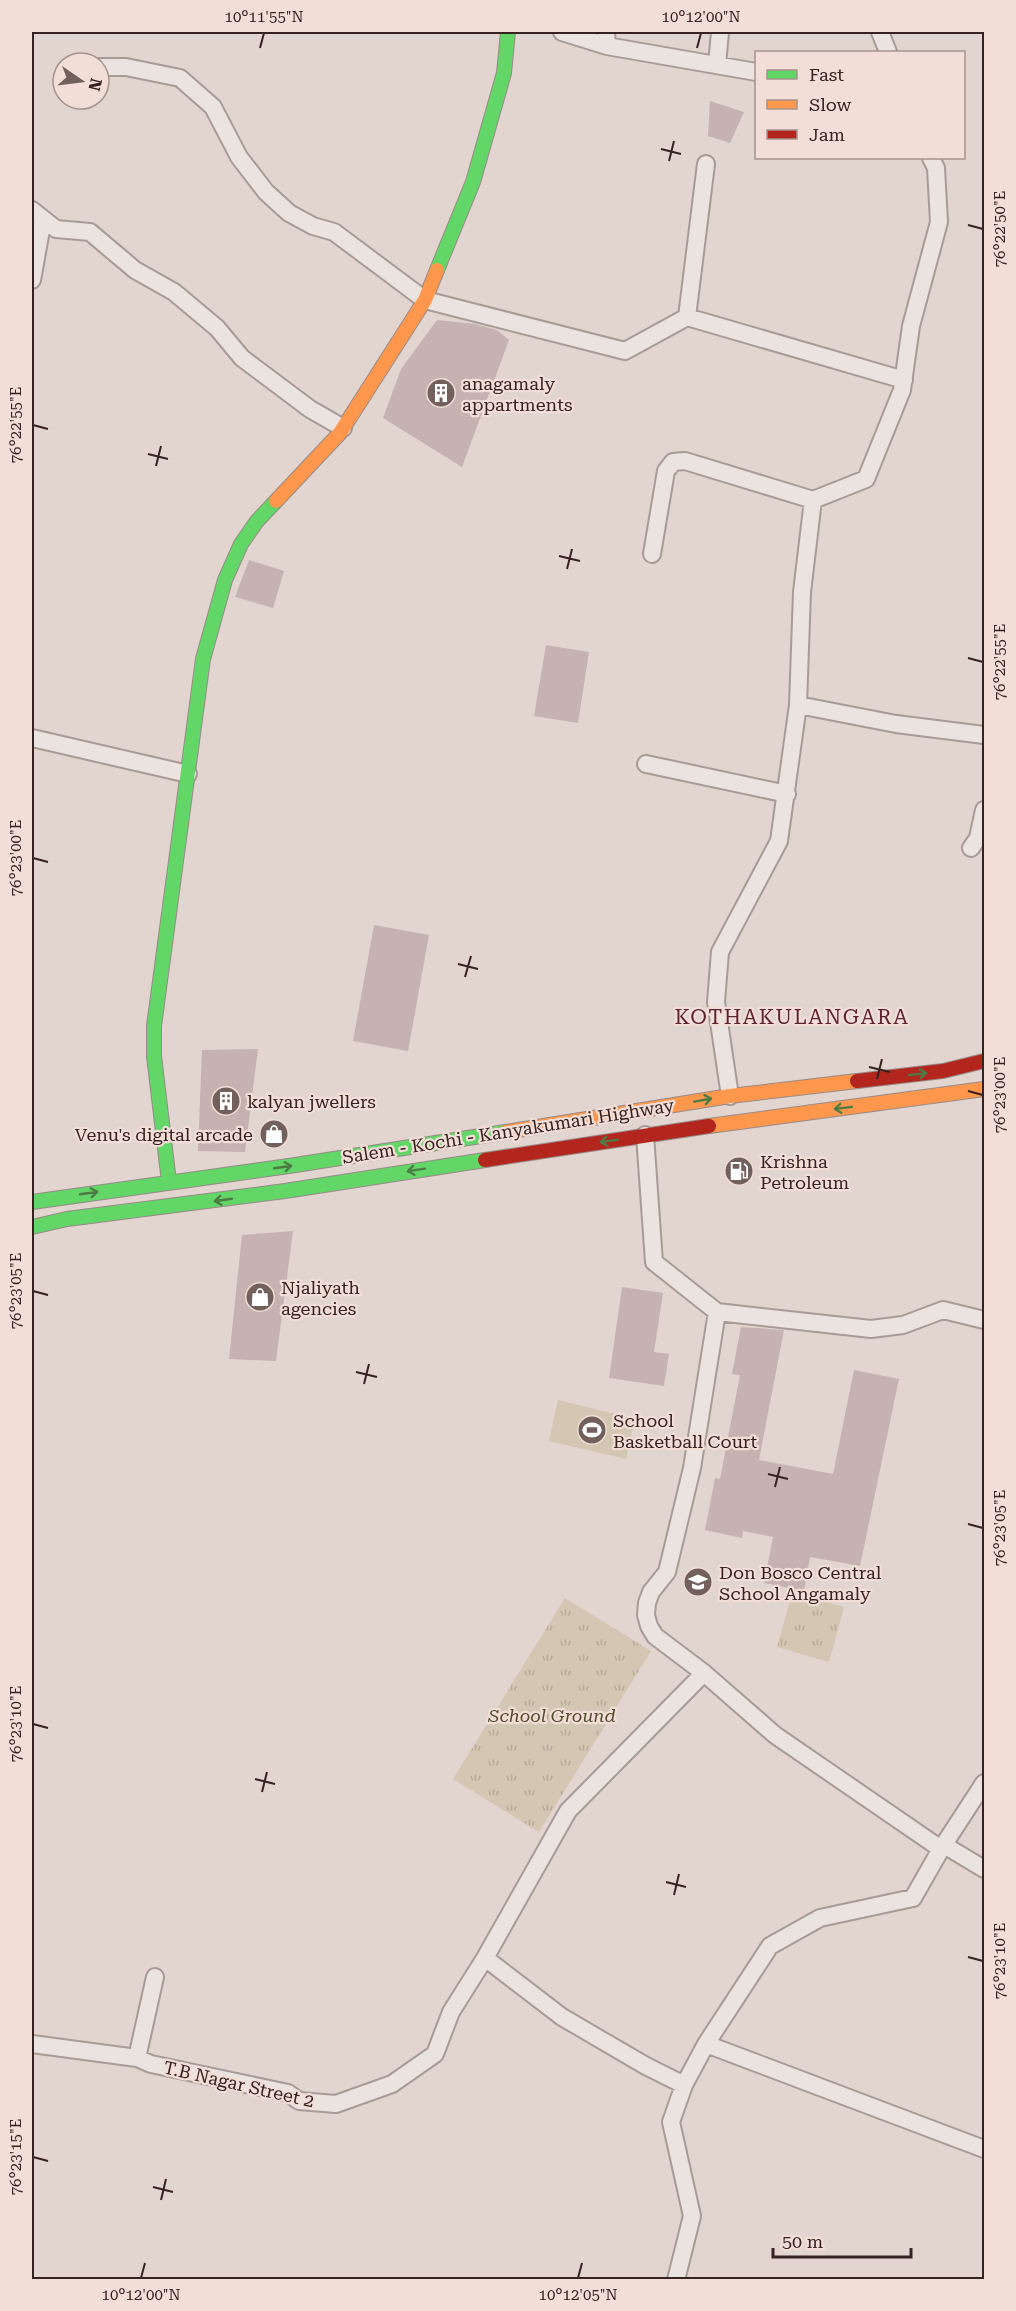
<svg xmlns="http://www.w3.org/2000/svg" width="1016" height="2311" viewBox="0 0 1016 2311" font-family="'Roboto Serif',serif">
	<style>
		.park { fill: url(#park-tufts) }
		.pitch { fill: #d3c6b2 }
		.building { fill: #c6b2b0 }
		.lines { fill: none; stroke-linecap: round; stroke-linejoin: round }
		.street-casing { stroke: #a89b97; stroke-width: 20 }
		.fast-casing { stroke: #978a88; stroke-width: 16 }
		.slow-casing { stroke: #978a88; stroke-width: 16 }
		.jam-casing { stroke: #978a88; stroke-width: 16 }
		.street { stroke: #ebe3df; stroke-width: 16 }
		.fast { stroke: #63d668; stroke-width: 14 }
		.slow { stroke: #ff974d; stroke-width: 14 }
		.jam { stroke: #b3261e; stroke-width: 14 }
		.oneway { stroke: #4c7c44 }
		.ticks { fill: none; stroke: #362220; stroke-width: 2 }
		.labels { text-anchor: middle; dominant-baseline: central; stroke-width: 4.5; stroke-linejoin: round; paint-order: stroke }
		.poi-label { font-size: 18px; fill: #362220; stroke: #f2ded6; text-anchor: start }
		.street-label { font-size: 18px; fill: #362220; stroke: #f2ded6 }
		.park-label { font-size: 18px; font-style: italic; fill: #504a29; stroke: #f2ded6 }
		.quarter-label { font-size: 21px; letter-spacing: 1.5px; fill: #5e232f; stroke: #f2ded6 }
		.neatline { fill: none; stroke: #362220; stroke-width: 2 }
		.ticks-label { font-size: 15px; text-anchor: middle; fill: #362220 }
	</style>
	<defs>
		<pattern id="park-tufts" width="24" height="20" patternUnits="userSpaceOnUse" patternTransform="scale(1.5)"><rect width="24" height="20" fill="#d3c6b2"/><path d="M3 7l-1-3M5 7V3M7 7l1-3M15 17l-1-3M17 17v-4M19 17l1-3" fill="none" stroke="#b6aa99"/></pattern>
	</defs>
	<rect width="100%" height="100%" fill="#e2d4cf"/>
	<path class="park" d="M792,1593L844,1607L829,1662L777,1647Z
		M565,1598L651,1651L539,1832L453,1779Z"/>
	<path class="pitch" d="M558,1400L635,1419L626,1459L549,1441Z"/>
	<path class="building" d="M710,101L744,112L730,143L708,136Z
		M437,320L475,324L497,330L509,340L462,467L383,418L401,369Z
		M249,560L284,571L273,608L235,597Z
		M546,645L589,652L578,723L534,716Z
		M374,925L429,935L408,1051L353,1041Z
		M258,1049L245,1152L198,1151L202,1050Z
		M293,1231L276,1361L229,1359L242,1235Z
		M622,1287L663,1293L654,1352L669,1354L664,1386L609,1378Z
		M741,1327L784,1330L759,1460L833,1474L854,1370L899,1379L860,1566L810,1557L804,1591L764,1583L773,1537L743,1531L742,1538L705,1530L715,1478L720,1479L740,1375L732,1374Z"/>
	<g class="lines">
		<g class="street-casing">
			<path id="street" d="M562,32L607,46
				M606,32L607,46L756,72
				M880,32L888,52
				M717,65L720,32
				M99,67H126L180,78L213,107L239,157L266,192L289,213L313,226L334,232L425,300L625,351L687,317L706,164
				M32,210L56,229L90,232L135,270L174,292L217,328L242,358L310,409L343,428
				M32,280L43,219
				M687,317L904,380
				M652,554L666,471L673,462L685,461L813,500
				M798,705L896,724L984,735
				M32,738L188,774
				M646,764L787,794
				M971,848L978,838L984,810
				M730,1096L716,1002L720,952L779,841L798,705L802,592L813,500L866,479L902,390L911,326L939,222L936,168L931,158
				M645,1135L654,1262L717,1312L692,1468L667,1572L651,1592L647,1603L646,1615L649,1626L655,1636L704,1673L775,1735L941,1849
				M717,1312L871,1329L903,1325L943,1310L984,1320
				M944,1845L984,1869
				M485,1958L562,2017L646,2066L684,2085L706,2044L770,1946L820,1918L913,1898L941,1849L984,1783
				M32,2044L137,2058L151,2064L288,2093L299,2101L336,2104L392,2084L435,2054L451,2012L485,1958L568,1811L704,1673
				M706,2044L984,2149
				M137,2058L155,1977
				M676,2280L692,2216L671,2122L684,2085"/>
		</g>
		<g class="fast-casing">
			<path id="fast" d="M437,270L473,182L504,73L508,32
				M169,1182L154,1056V1026L203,659L225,580L241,544L257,521L276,501
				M32,1202L289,1166L506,1132
				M32,1227L67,1219L285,1191L485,1160"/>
		</g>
		<g class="slow-casing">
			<path id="slow" d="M276,501L340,433L425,300L437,270
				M709,1126L984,1089
				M506,1132L730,1096L857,1081"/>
		</g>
		<g class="jam-casing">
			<path id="jam" d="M857,1081L943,1071L984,1061
				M485,1160L709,1126"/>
		</g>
		<use href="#street" class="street"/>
		<use href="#fast" class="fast"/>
		<use href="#slow" class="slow"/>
		<use href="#jam" class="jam"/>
	</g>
	<defs><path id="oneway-shaft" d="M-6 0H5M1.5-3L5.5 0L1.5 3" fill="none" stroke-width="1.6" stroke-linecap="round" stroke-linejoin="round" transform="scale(1.5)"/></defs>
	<g class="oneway">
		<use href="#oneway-shaft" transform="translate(918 1074) rotate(-7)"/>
		<use href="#oneway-shaft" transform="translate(703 1100) rotate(-10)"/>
		<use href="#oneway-shaft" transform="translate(843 1108) rotate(173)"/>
		<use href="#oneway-shaft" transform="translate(609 1141) rotate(171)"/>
		<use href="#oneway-shaft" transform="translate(283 1167) rotate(-8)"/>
		<use href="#oneway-shaft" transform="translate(416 1170) rotate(171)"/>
		<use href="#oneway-shaft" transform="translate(89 1193) rotate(-8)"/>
		<use href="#oneway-shaft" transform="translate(223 1200) rotate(172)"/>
	</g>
	<path class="ticks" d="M260,48L264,33M697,48L701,33M661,149L681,154M669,161L674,141M968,225L983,229M33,425L48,429M148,454L168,459M156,466L161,446M559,556L580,561M567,569L572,549M968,658L983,662M33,858L48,862M458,964L478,969M465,977L471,956M869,1067L890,1072M877,1079L882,1059M968,1091L983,1095M33,1291L48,1295M356,1372L377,1377M364,1384L369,1364M768,1474L788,1479M775,1487L780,1467M968,1524L983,1528M33,1724L48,1728M255,1779L275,1784M262,1792L267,1772M666,1882L686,1887M674,1895L679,1874M968,1957L983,1961M33,2157L48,2161M153,2187L173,2192M161,2200L166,2179M141,2278L145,2263M578,2278L582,2263"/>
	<defs>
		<g id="building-disc" transform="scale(1.5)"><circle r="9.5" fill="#72605d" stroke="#f2ded6"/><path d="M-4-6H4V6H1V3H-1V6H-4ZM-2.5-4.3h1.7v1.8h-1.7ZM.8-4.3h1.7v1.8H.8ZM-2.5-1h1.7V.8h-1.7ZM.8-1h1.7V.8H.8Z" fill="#fff"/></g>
		<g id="shop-disc" transform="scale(1.5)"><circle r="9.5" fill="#72605d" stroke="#f2ded6"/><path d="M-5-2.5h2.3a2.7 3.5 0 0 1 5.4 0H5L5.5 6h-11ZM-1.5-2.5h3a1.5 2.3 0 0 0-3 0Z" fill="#fff"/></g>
		<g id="fuel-disc" transform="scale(1.5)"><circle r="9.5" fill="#72605d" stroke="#f2ded6"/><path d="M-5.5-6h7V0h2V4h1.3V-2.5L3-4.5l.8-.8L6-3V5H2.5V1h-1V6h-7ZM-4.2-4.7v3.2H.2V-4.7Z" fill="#fff"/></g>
		<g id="stadium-disc" transform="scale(1.5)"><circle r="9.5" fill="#72605d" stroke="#f2ded6"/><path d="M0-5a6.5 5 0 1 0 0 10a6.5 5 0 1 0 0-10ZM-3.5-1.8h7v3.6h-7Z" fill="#fff"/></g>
		<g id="school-disc" transform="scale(1.5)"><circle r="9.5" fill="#72605d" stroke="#f2ded6"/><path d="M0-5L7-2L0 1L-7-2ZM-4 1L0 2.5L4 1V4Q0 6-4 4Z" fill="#fff"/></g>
	</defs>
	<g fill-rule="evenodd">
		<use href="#building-disc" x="441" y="393"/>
		<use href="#building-disc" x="226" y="1101"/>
		<use href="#shop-disc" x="274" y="1134"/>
		<use href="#fuel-disc" x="739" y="1171"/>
		<use href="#shop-disc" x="260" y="1297"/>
		<use href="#stadium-disc" x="592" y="1430"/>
		<use href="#school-disc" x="698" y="1582"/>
	</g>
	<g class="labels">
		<g class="poi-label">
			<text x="462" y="383">anagamaly<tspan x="462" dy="21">appartments</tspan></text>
			<text x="247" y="1101">kalyan jwellers</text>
			<text x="253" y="1134" text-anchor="end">Venu's digital arcade</text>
			<text x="760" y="1161">Krishna<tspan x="760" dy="21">Petroleum</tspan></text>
			<text x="281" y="1287">Njaliyath<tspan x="281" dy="21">agencies</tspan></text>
			<text x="613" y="1420">School<tspan x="613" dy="21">Basketball Court</tspan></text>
			<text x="719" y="1572">Don Bosco Central<tspan x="719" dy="21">School Angamaly</tspan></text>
		</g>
		<g class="street-label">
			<text transform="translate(508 1131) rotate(-9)">Salem - Kochi - Kanyakumari Highway</text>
			<text transform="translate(239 2084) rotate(13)">T.B Nagar Street 2</text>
		</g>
		<g class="park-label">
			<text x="552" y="1715">School Ground</text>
		</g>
		<g class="quarter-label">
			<text x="792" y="1017">KOTHAKULANGARA</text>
		</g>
	</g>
	<rect width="1016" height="2311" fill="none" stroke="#f2ded6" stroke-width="66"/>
	<rect x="755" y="51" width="210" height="108" fill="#f2ded6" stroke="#a7938d" stroke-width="1.5"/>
	<rect x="767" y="70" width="30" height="9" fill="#63d668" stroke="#a7938d" stroke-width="1.5"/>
	<text x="809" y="81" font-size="18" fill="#362220">Fast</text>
	<rect x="767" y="100" width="30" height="9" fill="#ff974d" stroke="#a7938d" stroke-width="1.5"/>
	<text x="809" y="111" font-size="18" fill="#362220">Slow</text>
	<rect x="767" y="130" width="30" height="9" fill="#b3261e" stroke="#a7938d" stroke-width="1.5"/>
	<text x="809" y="141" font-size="18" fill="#362220">Jam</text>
	<g transform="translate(81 81) rotate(104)"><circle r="28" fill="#f2ded6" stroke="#a7938d" stroke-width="1.5"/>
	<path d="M0-4.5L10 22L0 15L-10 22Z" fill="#72605d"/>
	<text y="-9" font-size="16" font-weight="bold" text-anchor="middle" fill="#362220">N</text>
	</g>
	<path d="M773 2248v9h138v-9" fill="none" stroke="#362220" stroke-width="3"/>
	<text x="782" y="2248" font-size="18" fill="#362220" stroke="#f2ded6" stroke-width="4.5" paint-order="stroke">50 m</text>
	<rect x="33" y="33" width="950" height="2245" class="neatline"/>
	<g class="ticks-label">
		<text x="264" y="22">10°11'55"N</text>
		<text x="701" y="22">10°12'00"N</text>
		<text transform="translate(1000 229) rotate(-90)" y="5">76°22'50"E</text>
		<text transform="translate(16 425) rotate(-90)" y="5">76°22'55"E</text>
		<text transform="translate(1000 662) rotate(-90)" y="5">76°22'55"E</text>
		<text transform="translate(16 858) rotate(-90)" y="5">76°23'00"E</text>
		<text transform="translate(1000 1095) rotate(-90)" y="5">76°23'00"E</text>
		<text transform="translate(16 1291) rotate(-90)" y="5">76°23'05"E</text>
		<text transform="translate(1000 1528) rotate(-90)" y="5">76°23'05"E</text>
		<text transform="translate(16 1724) rotate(-90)" y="5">76°23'10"E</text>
		<text transform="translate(1000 1961) rotate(-90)" y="5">76°23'10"E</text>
		<text transform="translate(16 2157) rotate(-90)" y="5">76°23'15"E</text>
		<text x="141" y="2300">10°12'00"N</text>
		<text x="578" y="2300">10°12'05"N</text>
	</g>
</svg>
